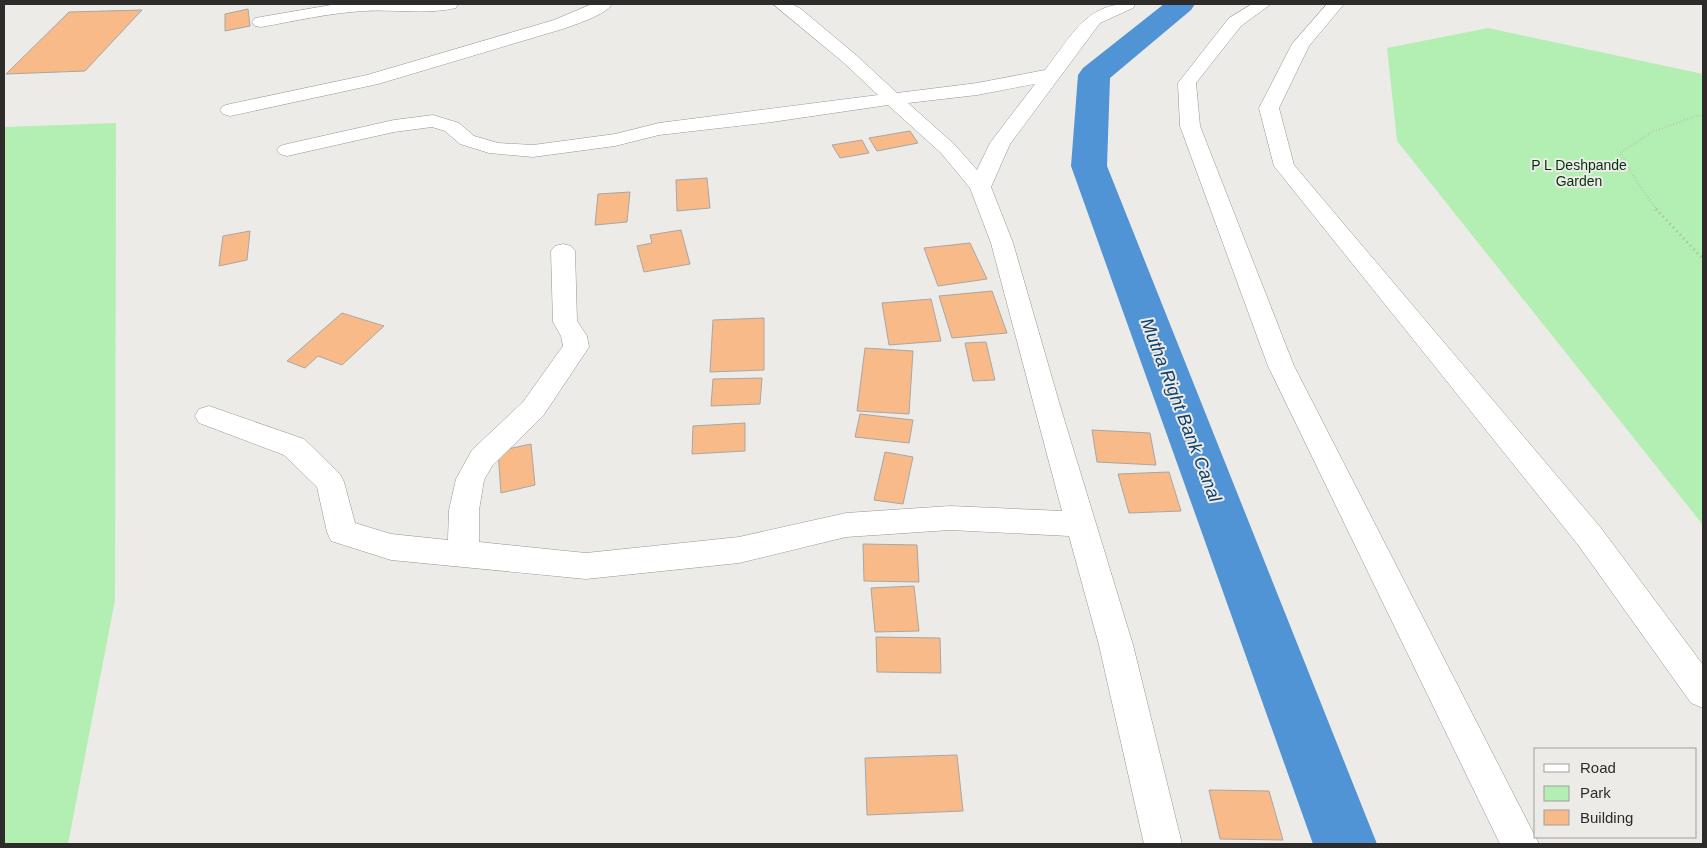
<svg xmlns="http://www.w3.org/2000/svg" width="1707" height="848" viewBox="0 0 1707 848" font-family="Helvetica,sans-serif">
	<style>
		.green { fill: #b3eeb3 }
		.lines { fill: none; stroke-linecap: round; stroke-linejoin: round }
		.canal { fill: #5194d5; fill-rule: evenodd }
		.building { fill: #f7ba88; stroke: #a9a6a4 }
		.street-casing { stroke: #979592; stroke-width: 1 }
		.path-far1 { stroke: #b1afad; stroke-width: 2; stroke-dasharray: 0.5 2.5; stroke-linecap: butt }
		.path { stroke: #b1afad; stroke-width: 3; stroke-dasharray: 1 4; stroke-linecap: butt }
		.street { fill: #fff; fill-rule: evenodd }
		.labels { text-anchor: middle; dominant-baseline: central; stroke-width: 4; stroke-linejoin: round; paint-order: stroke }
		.far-park-label { font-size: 14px; fill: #003407; stroke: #edebe8 }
		.water-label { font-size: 18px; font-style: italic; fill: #0e406b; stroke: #edebe8 }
	</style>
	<rect width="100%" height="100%" fill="#edebe8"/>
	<path class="green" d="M1488,28L1703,74V525L1397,141L1387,48Z
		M116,123L115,600L68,844H4V127Z"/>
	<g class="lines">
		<path class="canal" d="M1164,4H1195L1191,10L1110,78L1107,166L1377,844H1313L1071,166L1078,75L1083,68Z"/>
	</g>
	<path class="building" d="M248,9L250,26L225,31V14Z
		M142,10L85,71L6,74L69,12Z
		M910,131L918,143L877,151L869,138Z
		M862,140L869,153L840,158L832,145Z
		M707,178L710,208L677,211L676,180Z
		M630,192L627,222L595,225L598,194Z
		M681,230L690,264L644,272L637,246L652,243L650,235Z
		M250,231L247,260L219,266L223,236Z
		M970,243L987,279L938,286L924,248Z
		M992,291L1007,333L952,338L939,296Z
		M931,299L941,341L889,345L882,303Z
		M342,313L384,326L342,365L318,356L305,368L287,361Z
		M764,318V370L710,372L713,320Z
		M986,342L995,380L973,381L965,343Z
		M865,348L913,351L909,414L857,411Z
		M762,378L760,404L711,406L713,379Z
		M860,414L913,420L909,443L855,437Z
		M745,423V451L692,454L693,426Z
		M1092,430L1150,433L1156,465L1097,462Z
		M531,444L535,485L501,493L498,451Z
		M885,452L913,457L903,504L874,500Z
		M1169,472L1181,511L1129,513L1118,474Z
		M863,544L917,545L919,582L864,581Z
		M914,586L919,631L875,632L871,588Z
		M876,637L940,638L941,673L877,672Z
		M957,755L963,811L867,815L865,758Z
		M1209,790L1269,791L1283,840L1220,839Z"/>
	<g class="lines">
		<g class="street-casing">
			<path id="street" d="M337,4H458L456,8C426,15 394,9 364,11C329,13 295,21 261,27L255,26L252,22L255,18L261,17Z
				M592,4H612C605,15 579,23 566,28L378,84L230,116L223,114L220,110L223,106L230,104L367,75L554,20Z
				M773,4H792L801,9L856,55L897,93L977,83L1045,70C1072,36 1086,1 1135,4L1133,8L1100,23L1010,144L991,187L1013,243L1061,409L1133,645L1182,844H1144L1099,645L1069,536L950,530L846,537L739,563L586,579L391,560L331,541L327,532L317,487L284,455L199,423L195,416L199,409L209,406L304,439L340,474L344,482L355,523L391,534L448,540L449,510L456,479L472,450L523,402L563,346L561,336L553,322L551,251L555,246L563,244L571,246L575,251L577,321L587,336L589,347L543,416L492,466L484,480L479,510V542L586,553L739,537L846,513L950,506L1062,511L991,243L970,188L941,153L888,105L772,122L659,135L615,146L533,157L489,153L460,144L445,131L432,127L394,132L287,156L280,154L277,150L280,146L287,144L394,120L433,115L459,123L474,136L498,143L533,145L615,134L659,123L878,95L844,63ZM1035,84L990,143L977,170L955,145L908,103L977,95Z
				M1252,4H1271L1241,26L1196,83L1200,126L1294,366L1539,844H1500L1268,366L1180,126L1178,83L1229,18Z
				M1327,4H1344L1309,46L1279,108L1294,165L1601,528L1703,665V708L1691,703L1579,546L1274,166L1259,108L1292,44Z"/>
		</g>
		<path class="path-far1" d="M1657,210L1637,182L1620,153L1652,132L1698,115L1703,116"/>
		<path class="path" d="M1656,209L1703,259"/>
		<use href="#street" class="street"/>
	</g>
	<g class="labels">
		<g class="far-park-label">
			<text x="1579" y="165">P L Deshpande<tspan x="1579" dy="16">Garden</tspan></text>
		</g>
		<g class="water-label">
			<text transform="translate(1181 410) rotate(69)">Mutha Right Bank Canal</text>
		</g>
	</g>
	<rect width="1707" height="848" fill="none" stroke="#2d2c2a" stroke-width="10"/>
	<rect x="1534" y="748" width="162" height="90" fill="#edebe8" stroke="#a09f9c"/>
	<rect x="1544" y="764" width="25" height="8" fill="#ffffff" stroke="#a09f9c"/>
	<text x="1580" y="773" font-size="15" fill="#2d2c2a">Road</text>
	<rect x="1544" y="786" width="25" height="15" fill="#b3eeb3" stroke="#a09f9c"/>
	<text x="1580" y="798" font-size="15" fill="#2d2c2a">Park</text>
	<rect x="1544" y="810" width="25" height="15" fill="#f7ba88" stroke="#a09f9c"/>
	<text x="1580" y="823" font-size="15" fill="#2d2c2a">Building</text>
</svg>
